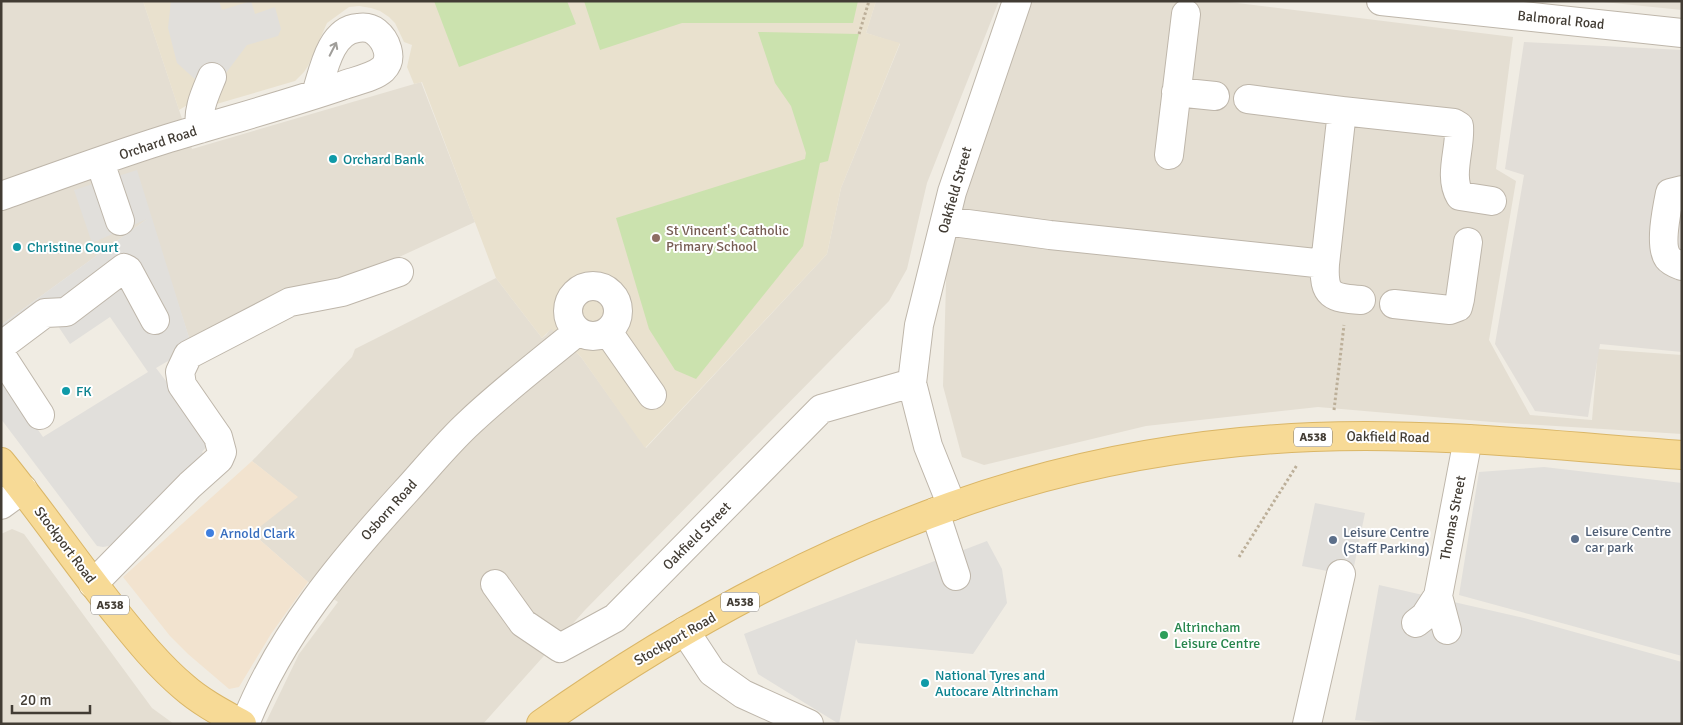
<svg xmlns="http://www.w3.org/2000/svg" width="1683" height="725" viewBox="0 0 1683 725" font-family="Signika,sans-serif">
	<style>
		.residential { fill: #e4ded2 }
		.commercial { fill: #f2e3cf }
		.industrial { fill: #e2ded8 }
		.education { fill: #e9e1ce }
		.green { fill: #cbe2ae }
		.parking { fill: #e1dfdb }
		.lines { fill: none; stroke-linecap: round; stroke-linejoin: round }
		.minor-casing { stroke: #beb6aa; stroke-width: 30 }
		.major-casing { stroke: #dab667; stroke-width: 30 }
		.path { stroke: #bcaf99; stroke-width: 3; stroke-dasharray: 2.5 2.5; stroke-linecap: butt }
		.minor { stroke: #fff; stroke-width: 28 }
		.major { stroke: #f7da96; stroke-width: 28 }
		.oneway { stroke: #a09e9a }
		.culture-dot { fill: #0f9aa8; stroke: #fff; stroke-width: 2 }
		.education-dot { fill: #8d6e63; stroke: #fff; stroke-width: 2 }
		.shop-dot { fill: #3f7fe0; stroke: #fff; stroke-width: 2 }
		.service-dot { fill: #5c6f8a; stroke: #fff; stroke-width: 2 }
		.leisure-dot { fill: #2e9e5b; stroke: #fff; stroke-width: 2 }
		.labels { text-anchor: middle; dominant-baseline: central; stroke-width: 4; stroke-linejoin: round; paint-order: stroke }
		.shield { fill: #fff; stroke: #7b7671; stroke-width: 1 }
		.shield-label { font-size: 12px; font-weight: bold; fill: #423c34 }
		.street-label { font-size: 14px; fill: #423c34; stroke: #fff }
		.culture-label { font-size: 14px; fill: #0d838f; stroke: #fff; text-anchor: start }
		.education-label { font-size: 14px; fill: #785e54; stroke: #fff; text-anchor: start }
		.service-label { font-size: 14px; fill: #4e5e75; stroke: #fff; text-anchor: start }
		.shop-label { font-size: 14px; fill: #366cbe; stroke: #fff; text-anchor: start }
		.leisure-label { font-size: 14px; fill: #27864d; stroke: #fff; text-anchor: start }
	</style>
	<rect width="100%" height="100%" fill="#f0ece3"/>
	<path class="residential" d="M1,1H143L192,149L421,82L475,222L345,282L192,347L150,217L1,325Z
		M876,1H999L927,183L907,269L889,301L585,610L483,724H265L299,654L338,602L308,582L251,532L297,497L252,461L352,357L355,349L496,278L542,338L546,335L551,328L581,357L646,448L827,254L841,188L900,44L866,33Z
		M1028,1H1221L1513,37L1496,169L1516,181L1489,340L1530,415L1592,420L1598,349L1682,355V434L1492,422L1318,407L1146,426L984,465L962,457L943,386L947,250Z
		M1594,1H1682V10Z
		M12,529L24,534L152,708L174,724H1V534Z"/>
	<path class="commercial" d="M252,461L298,497L252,533L308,582L271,634L239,687L229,689L188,654L170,636L123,577Z"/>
	<path class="industrial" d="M1524,42L1682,50V352L1600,344L1588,417L1535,411L1495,344L1524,175L1505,169Z"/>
	<path class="education" d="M143,1H876L866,33L900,43L841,188L827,254L645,448L581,357L551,329L542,338L496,278L422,82L414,84L407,67L412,45L404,42L395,23L389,17L380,11L371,8L359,6L349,7L327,23L308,66L304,72L295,81L213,105L189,104L179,110Z"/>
	<path class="green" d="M434,1H567L576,24L459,67Z
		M584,1H858L853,23H682L600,50Z
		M758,32L859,34L828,161L820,163L803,246L696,379L675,370L649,329L616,218L805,159L806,153L791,106L775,83Z"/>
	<path class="parking" d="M171,1H219L222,10L251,1L255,14L275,7L281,29L278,36L247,45L220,81H197L177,63L168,28Z
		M137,170L192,347L156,368L212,441L202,452L208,460L109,546L103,547L97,546L1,419V377L43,437L148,372L110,317L70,344L56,323L1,334V325L147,219L92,243L74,190Z
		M1544,467L1682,483V656L1459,595L1479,472Z
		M1315,503L1365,513L1352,576L1302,566Z
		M987,541L1002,569L1007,603L973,654L858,643L856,639L839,724L758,674L744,634Z
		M1379,585L1524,618L1682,662V724H1399L1355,720Z"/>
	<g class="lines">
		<g class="minor-casing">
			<path id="minor" d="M1381,1L1682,33
				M1176,92L1215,96
				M1248,99L1342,111
				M200,129C197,110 205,94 212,77
				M1169,155L1186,14
				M100,162L120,221
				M1682,190L1670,193C1667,208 1659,246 1668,258C1671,262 1677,264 1682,266
				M1,196C55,177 109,157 163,140C222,122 282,106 341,86C354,81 373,78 383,69C394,58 386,40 376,32C371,28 364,27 358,28C330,30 323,72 316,94
				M945,221L1050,235L1325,264L1342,111L1454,123L1459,126C1461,148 1448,176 1460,196L1492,201
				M1325,264C1323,296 1332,298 1361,300
				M568 311a25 25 0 1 1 50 0a25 25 0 1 1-50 0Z
				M1394,304L1450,310L1458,307L1460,299L1468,242
				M608,332L652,395
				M1,346L45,313L66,312L124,268L128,270L155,320
				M1,355L40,415
				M1,505L23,489
				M952,506L928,446L912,383L919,325L952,192L1017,1
				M935,512L956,576
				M93,584L190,485L219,459L222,452L218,437L182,385L180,372L188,355L290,302L342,292L399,272
				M495,584L523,623L560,648L615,618L821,409L912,383
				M1416,623L1425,616L1438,596
				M1447,630L1438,596L1468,439
				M685,631L712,672L743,694L809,724
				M245,724C280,635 342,561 406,491C427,468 447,443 470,422C504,390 542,361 577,332
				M1307,724L1341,574"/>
		</g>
		<g class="major-casing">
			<path id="major" d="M1,462C41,511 77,564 117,614C138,640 159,666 184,687C201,702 222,713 242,724
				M541,724C667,635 805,558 952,506C1067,465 1191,442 1313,437C1436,432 1559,446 1682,455"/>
		</g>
		<path class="path" d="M859,34L869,1
			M1334,410L1344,325
			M1239,557L1297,465"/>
		<use href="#minor" class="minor"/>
		<use href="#major" class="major"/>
	</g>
	<defs><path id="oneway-shaft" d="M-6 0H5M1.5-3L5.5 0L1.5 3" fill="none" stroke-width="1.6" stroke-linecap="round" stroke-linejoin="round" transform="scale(1.25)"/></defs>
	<use class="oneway" href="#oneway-shaft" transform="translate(333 49) rotate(-63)"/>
	<g class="culture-dot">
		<circle cx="333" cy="159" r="5"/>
		<circle cx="17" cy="247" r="5"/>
		<circle cx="66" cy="391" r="5"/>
		<circle cx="925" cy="683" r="5"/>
	</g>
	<circle class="education-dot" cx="656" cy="238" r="5"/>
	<circle class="shop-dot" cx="210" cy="533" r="5"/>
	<g class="service-dot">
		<circle cx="1575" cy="539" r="5"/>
		<circle cx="1333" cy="540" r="5"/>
	</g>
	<circle class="leisure-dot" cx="1164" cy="635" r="5"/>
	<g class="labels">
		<g class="shield">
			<rect x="1294" y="427.5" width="38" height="19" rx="4"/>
			<rect x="721" y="592.5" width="38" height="19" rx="4"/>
			<rect x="91" y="595.5" width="38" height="19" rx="4"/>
		</g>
		<g class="shield-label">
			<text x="1313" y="437">A538</text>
			<text x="740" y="602">A538</text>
			<text x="110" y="605">A538</text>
		</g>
		<g class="street-label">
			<text transform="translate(1561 20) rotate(6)">Balmoral Road</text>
			<text transform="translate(158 143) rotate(-18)">Orchard Road</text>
			<text transform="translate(955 190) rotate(-74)">Oakfield Street</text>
			<text transform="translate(1388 437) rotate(1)">Oakfield Road</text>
			<text transform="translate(389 510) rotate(-48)">Osborn Road</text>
			<text transform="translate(1453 518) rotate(-79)">Thomas Street</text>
			<text transform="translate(697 536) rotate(-45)">Oakfield Street</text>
			<text transform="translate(65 545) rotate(53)">Stockport Road</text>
			<text transform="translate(675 639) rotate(-30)">Stockport Road</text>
		</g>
		<g class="culture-label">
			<text x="343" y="159">Orchard Bank</text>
			<text x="27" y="247">Christine Court</text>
			<text x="76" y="391">FK</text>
			<text x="935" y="675">National Tyres and<tspan x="935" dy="16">Autocare Altrincham</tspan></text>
		</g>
		<g class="education-label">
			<text x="666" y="230">St Vincent's Catholic<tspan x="666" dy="16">Primary School</tspan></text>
		</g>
		<g class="service-label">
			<text x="1585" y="531">Leisure Centre<tspan x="1585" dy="16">car park</tspan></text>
			<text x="1343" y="532">Leisure Centre<tspan x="1343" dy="16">(Staff Parking)</tspan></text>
		</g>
		<g class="shop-label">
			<text x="220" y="533">Arnold Clark</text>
		</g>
		<g class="leisure-label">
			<text x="1174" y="627">Altrincham<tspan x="1174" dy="16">Leisure Centre</tspan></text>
		</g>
	</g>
	<rect width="1683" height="725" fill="none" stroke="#423c34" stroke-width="5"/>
	<path d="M12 705v8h78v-8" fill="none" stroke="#423c34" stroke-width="2.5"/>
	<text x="20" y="705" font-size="15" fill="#423c34" stroke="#ffffff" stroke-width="4" paint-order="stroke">20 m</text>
</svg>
